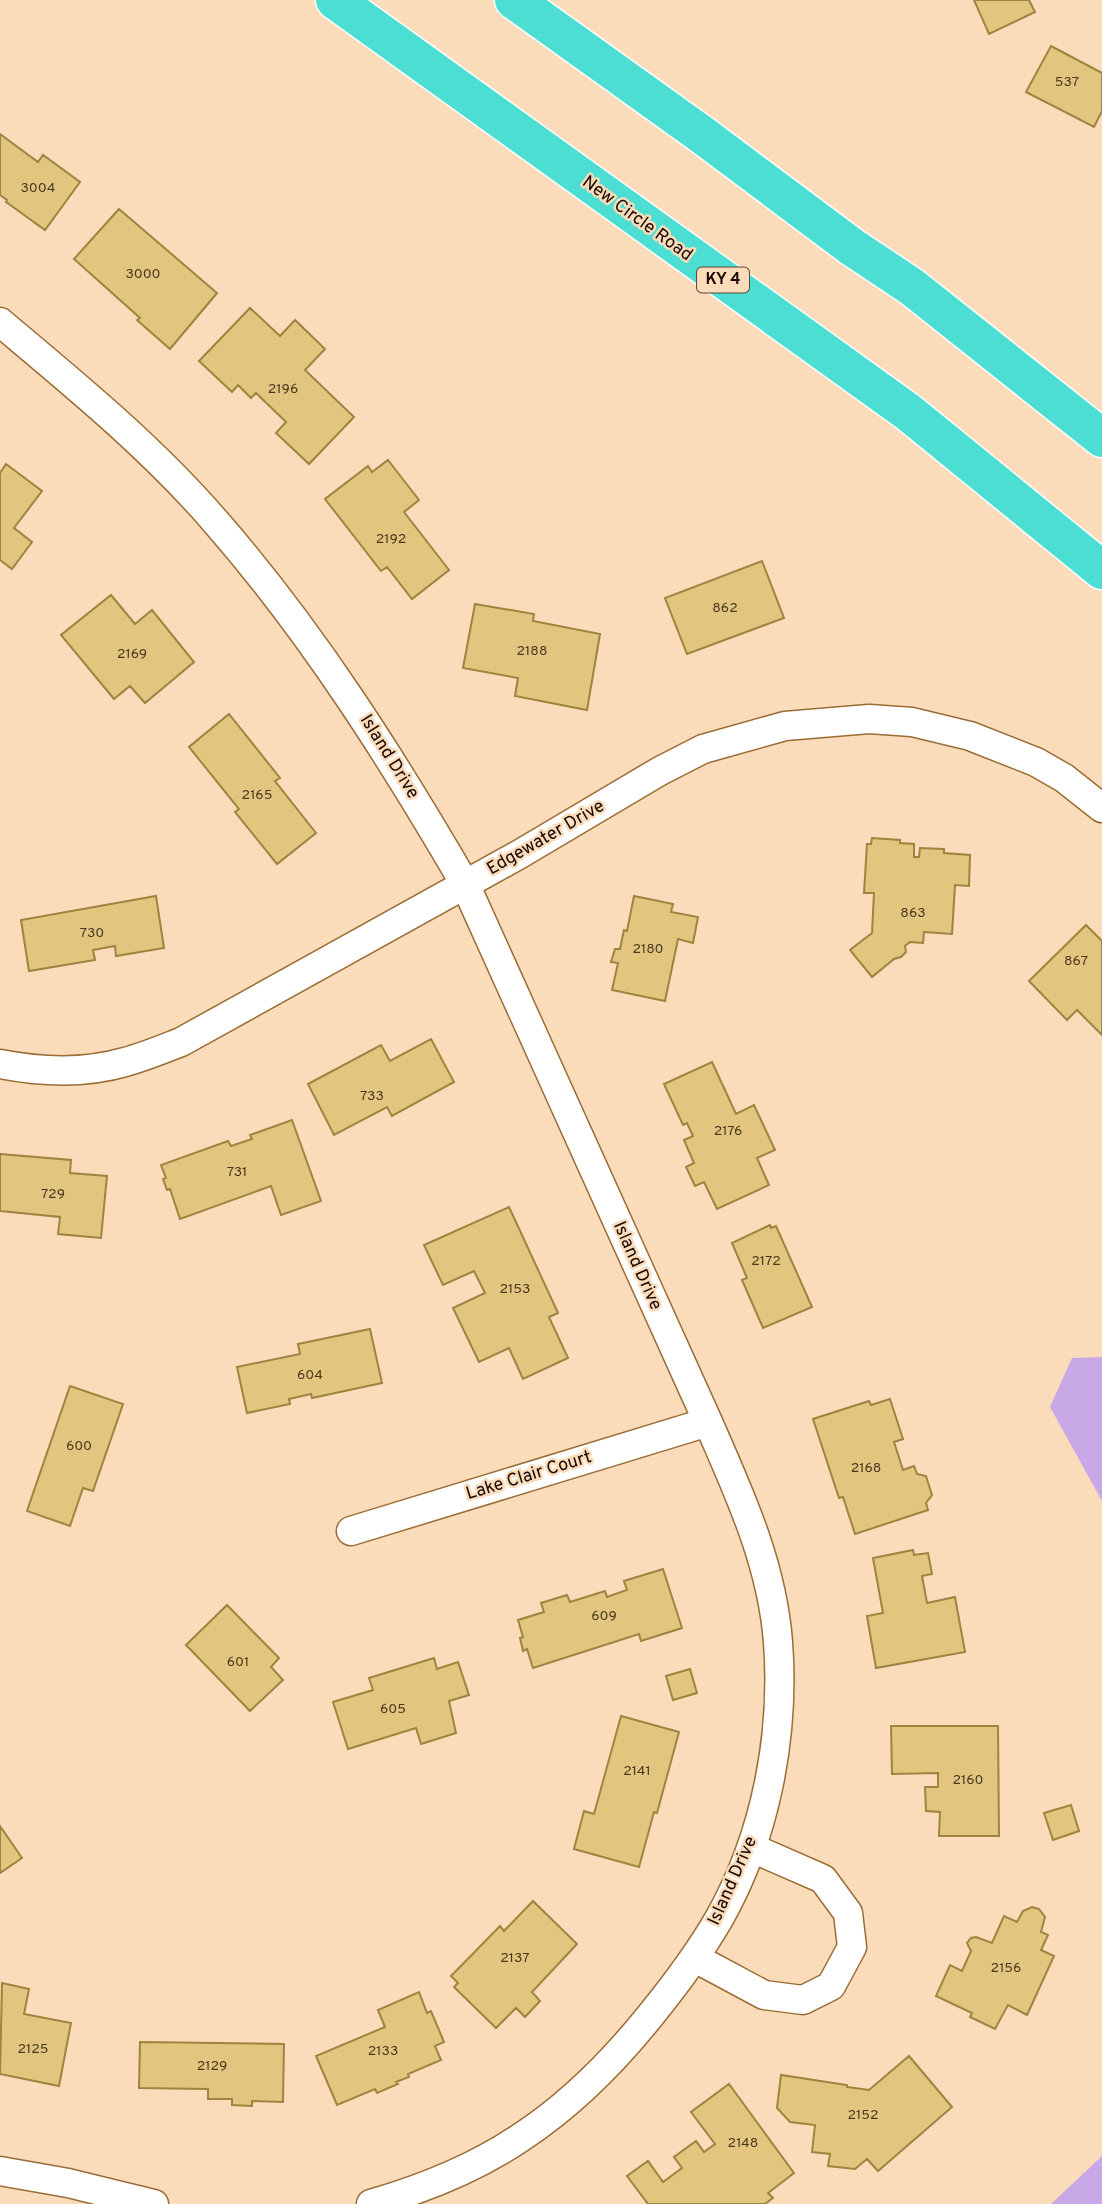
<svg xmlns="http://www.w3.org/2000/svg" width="1102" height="2204" viewBox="0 0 1102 2204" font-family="Overpass,sans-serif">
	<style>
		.water { fill: #c9a8e7 }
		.building { fill: #e2c67f; stroke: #9e843f; stroke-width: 2 }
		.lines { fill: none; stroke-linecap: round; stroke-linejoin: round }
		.street-casing { stroke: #9b6c34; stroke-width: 31 }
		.highway-casing { stroke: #fff; stroke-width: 41 }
		.street { stroke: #fff; stroke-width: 28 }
		.highway { stroke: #4dded3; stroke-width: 38 }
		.labels { text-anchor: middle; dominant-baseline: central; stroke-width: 5; stroke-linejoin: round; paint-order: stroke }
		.number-label { font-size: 14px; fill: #4a3720 }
		.shield { fill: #fadbba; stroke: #5c4738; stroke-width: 2 }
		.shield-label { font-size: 16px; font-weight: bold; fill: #180700 }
		.street-label { font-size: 18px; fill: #180700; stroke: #fadbba }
	</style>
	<rect width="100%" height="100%" fill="#fadbba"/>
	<path class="water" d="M1102,1357V1501L1050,1407L1072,1358Z
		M1102,2156V2204H1050H1051Z"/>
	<path class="building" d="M974,0H1029L1035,12L989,34Z
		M1051,46L1102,73V111L1094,127L1026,92Z
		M0,134L38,162L43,155L80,182L45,230L6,202L7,200L0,195Z
		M119,209L217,293L170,349L137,320L140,318L74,259Z
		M250,308L280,336L295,320L325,349L305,370L354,417L309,464L276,433L286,422L256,393L251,398L238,385L232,392L199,361Z
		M388,460L419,500L404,512L449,570L412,599L387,567L381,571L325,499L368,466L372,472Z
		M6,464L42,491L14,528L32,542L12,569L0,560V473Z
		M762,561L784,618L687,654L665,598Z
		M111,595L135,624L152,610L194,662L145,703L130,686L114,699L61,635Z
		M475,604L534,614L533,621L600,634L587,710L515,696L518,678L463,668Z
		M229,714L280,778L275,781L316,833L277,864L235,812L239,809L189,747Z
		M872,838L900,840V843L914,844V857H919L920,848L944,849V853L970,855L969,886L955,885L952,934L924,932L923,943L910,942L905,946L906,952L901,957L894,959L872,977L850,950L872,933L874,893H864L867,844H871Z
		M156,896L164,948L116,956L115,946L93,950L95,960L29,971L21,920Z
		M634,896L673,904L671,912L698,917L693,943L678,939L665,1001L612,990L618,963L611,962L615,949H620L624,930L627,931Z
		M1086,925L1102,941V1035L1077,1010L1067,1020L1029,981Z
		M431,1039L454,1082L392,1116L387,1107L334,1135L308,1084L381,1045L390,1061Z
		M712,1062L736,1114L754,1105L775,1150L757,1158L769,1185L717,1209L704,1182L695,1186L686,1167L694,1163L684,1140L693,1136L687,1123L683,1125L664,1084Z
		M292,1120L321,1201L281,1215L271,1186L180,1219L170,1189L167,1190L163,1179L166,1178L161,1165L228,1141L231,1146L252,1139L250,1135Z
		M0,1154L71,1160L70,1173L107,1176L101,1238L58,1234L60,1217L0,1211Z
		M509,1207L558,1313L549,1317L568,1358L523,1379L509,1348L479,1362L453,1308L485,1293L474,1271L443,1285L424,1245Z
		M770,1225L771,1228L776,1226L812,1307L763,1328L742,1280L747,1278L732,1243Z
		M370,1329L382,1383L312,1398L311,1394L289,1399L290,1404L247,1413L237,1367L300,1354L298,1344Z
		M70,1386L123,1404L93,1491L83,1488L70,1526L27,1511Z
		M890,1399L903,1439L894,1442L903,1470L914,1466L917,1474L926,1476L932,1495L926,1503L928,1510L855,1534L843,1497L839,1498L813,1419L869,1401L871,1405Z
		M913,1550L914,1555L928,1553L932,1574L922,1576L927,1603L955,1597L965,1652L876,1668L867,1616L883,1613L873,1558Z
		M663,1569L682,1628L641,1641L639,1634L533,1668L527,1649L523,1651L520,1638L523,1637L518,1620L544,1612L541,1603L567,1595L570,1602L605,1591L607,1597L627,1590L624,1581Z
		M227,1605L279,1658L271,1667L283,1680L250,1711L186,1645Z
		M434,1658L437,1669L458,1662L469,1695L449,1701L456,1733L421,1744L416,1728L348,1749L333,1702L373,1690L369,1678Z
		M690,1669L697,1693L673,1700L666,1676Z
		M621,1716L679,1732L657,1813L654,1812L639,1867L574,1849L584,1811L594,1814Z
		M891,1726H998L999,1836H939L940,1812L926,1811L925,1787H938V1773L892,1774Z
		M1071,1805L1079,1831L1053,1840L1044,1813Z
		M0,1826L22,1858L0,1873Z
		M533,1901L577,1944L532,1992L540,2001L525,2017L516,2008L496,2028L454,1987L458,1983L451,1976L500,1926L504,1931Z
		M1032,1907L1039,1909L1045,1917L1041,1932L1048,1935L1041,1950L1054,1956L1027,2015L1008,2005L995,2029L970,2017L972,2013L936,1996L950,1965L962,1971L971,1951L967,1943L971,1938L976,1937L992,1943L1004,1916L1017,1922L1023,1911Z
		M2,1983L29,1989L24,2014L71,2023L59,2086L0,2074Z
		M419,1992L427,2013L431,2011L444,2042L435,2046L441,2060L408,2074L409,2077L396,2082L398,2084L377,2093L375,2089L337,2105L316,2056L385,2027L378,2010Z
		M140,2042L284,2044L283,2102L252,2101V2106L232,2105V2099H208V2089L139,2088Z
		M909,2056L952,2107L878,2171L867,2159L855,2169L828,2166L830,2154L812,2152L815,2125L790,2122L777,2108L781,2075L847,2085V2087L869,2090Z
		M729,2084L794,2173L768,2193L773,2198L765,2204H648L627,2176L648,2161L663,2182L682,2168L674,2157L696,2141L704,2152L715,2144L691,2112Z"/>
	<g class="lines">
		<g class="street-casing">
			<path id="street" d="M0,322C75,385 151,447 215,521C312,632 391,757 465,884L708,1422C739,1493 772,1563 778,1642C785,1735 766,1835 720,1917C700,1952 676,1984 650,2016C613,2062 569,2106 520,2138C474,2169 423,2189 371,2204
				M0,1064C41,1072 84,1074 125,1062C144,1057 163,1049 181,1042L520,854L660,771L703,749L785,726L869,719L912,722L970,736L1036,762L1064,778L1102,808
				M351,1531L708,1422
				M695,1958L764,1995L803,2000L831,1986L852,1947L848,1913L823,1879L752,1848
				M0,2171L68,2183L154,2204"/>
		</g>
		<g class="highway-casing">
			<path id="highway" d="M335,0L908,412L1102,570
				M514,0L701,134L852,247L912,287L1102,438"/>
		</g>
		<use href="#street" class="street"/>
		<use href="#highway" class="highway"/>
	</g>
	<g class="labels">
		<g class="number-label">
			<text x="1067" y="82">537</text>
			<text x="38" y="188">3004</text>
			<text x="143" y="274">3000</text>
			<text x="283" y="389">2196</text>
			<text x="391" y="539">2192</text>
			<text x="725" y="608">862</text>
			<text x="532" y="651">2188</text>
			<text x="132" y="654">2169</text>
			<text x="257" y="795">2165</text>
			<text x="913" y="913">863</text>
			<text x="92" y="933">730</text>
			<text x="648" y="949">2180</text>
			<text x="1076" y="961">867</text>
			<text x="372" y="1096">733</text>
			<text x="728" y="1131">2176</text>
			<text x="237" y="1172">731</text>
			<text x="53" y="1194">729</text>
			<text x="766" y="1261">2172</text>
			<text x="515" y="1289">2153</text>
			<text x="310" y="1375">604</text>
			<text x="79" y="1446">600</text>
			<text x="866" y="1468">2168</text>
			<text x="604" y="1616">609</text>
			<text x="238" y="1662">601</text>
			<text x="393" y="1709">605</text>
			<text x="637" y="1771">2141</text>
			<text x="968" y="1780">2160</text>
			<text x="515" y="1958">2137</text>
			<text x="1006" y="1968">2156</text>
			<text x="33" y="2049">2125</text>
			<text x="383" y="2051">2133</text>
			<text x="212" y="2066">2129</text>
			<text x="863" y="2115">2152</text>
			<text x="743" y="2143">2148</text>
		</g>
		<rect class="shield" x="697" y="267.5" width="52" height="25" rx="5"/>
		<g class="shield-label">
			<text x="723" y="280">KY 4</text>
		</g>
		<g class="street-label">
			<text transform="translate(637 219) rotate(36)">New Circle Road</text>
			<text transform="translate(389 757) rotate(58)">Island Drive</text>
			<text transform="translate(546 838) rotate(-30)">Edgewater Drive</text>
			<text transform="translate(637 1266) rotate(66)">Island Drive</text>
			<text transform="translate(529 1476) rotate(-17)">Lake Clair Court</text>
			<text transform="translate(733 1881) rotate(-66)">Island Drive</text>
		</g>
	</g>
</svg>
